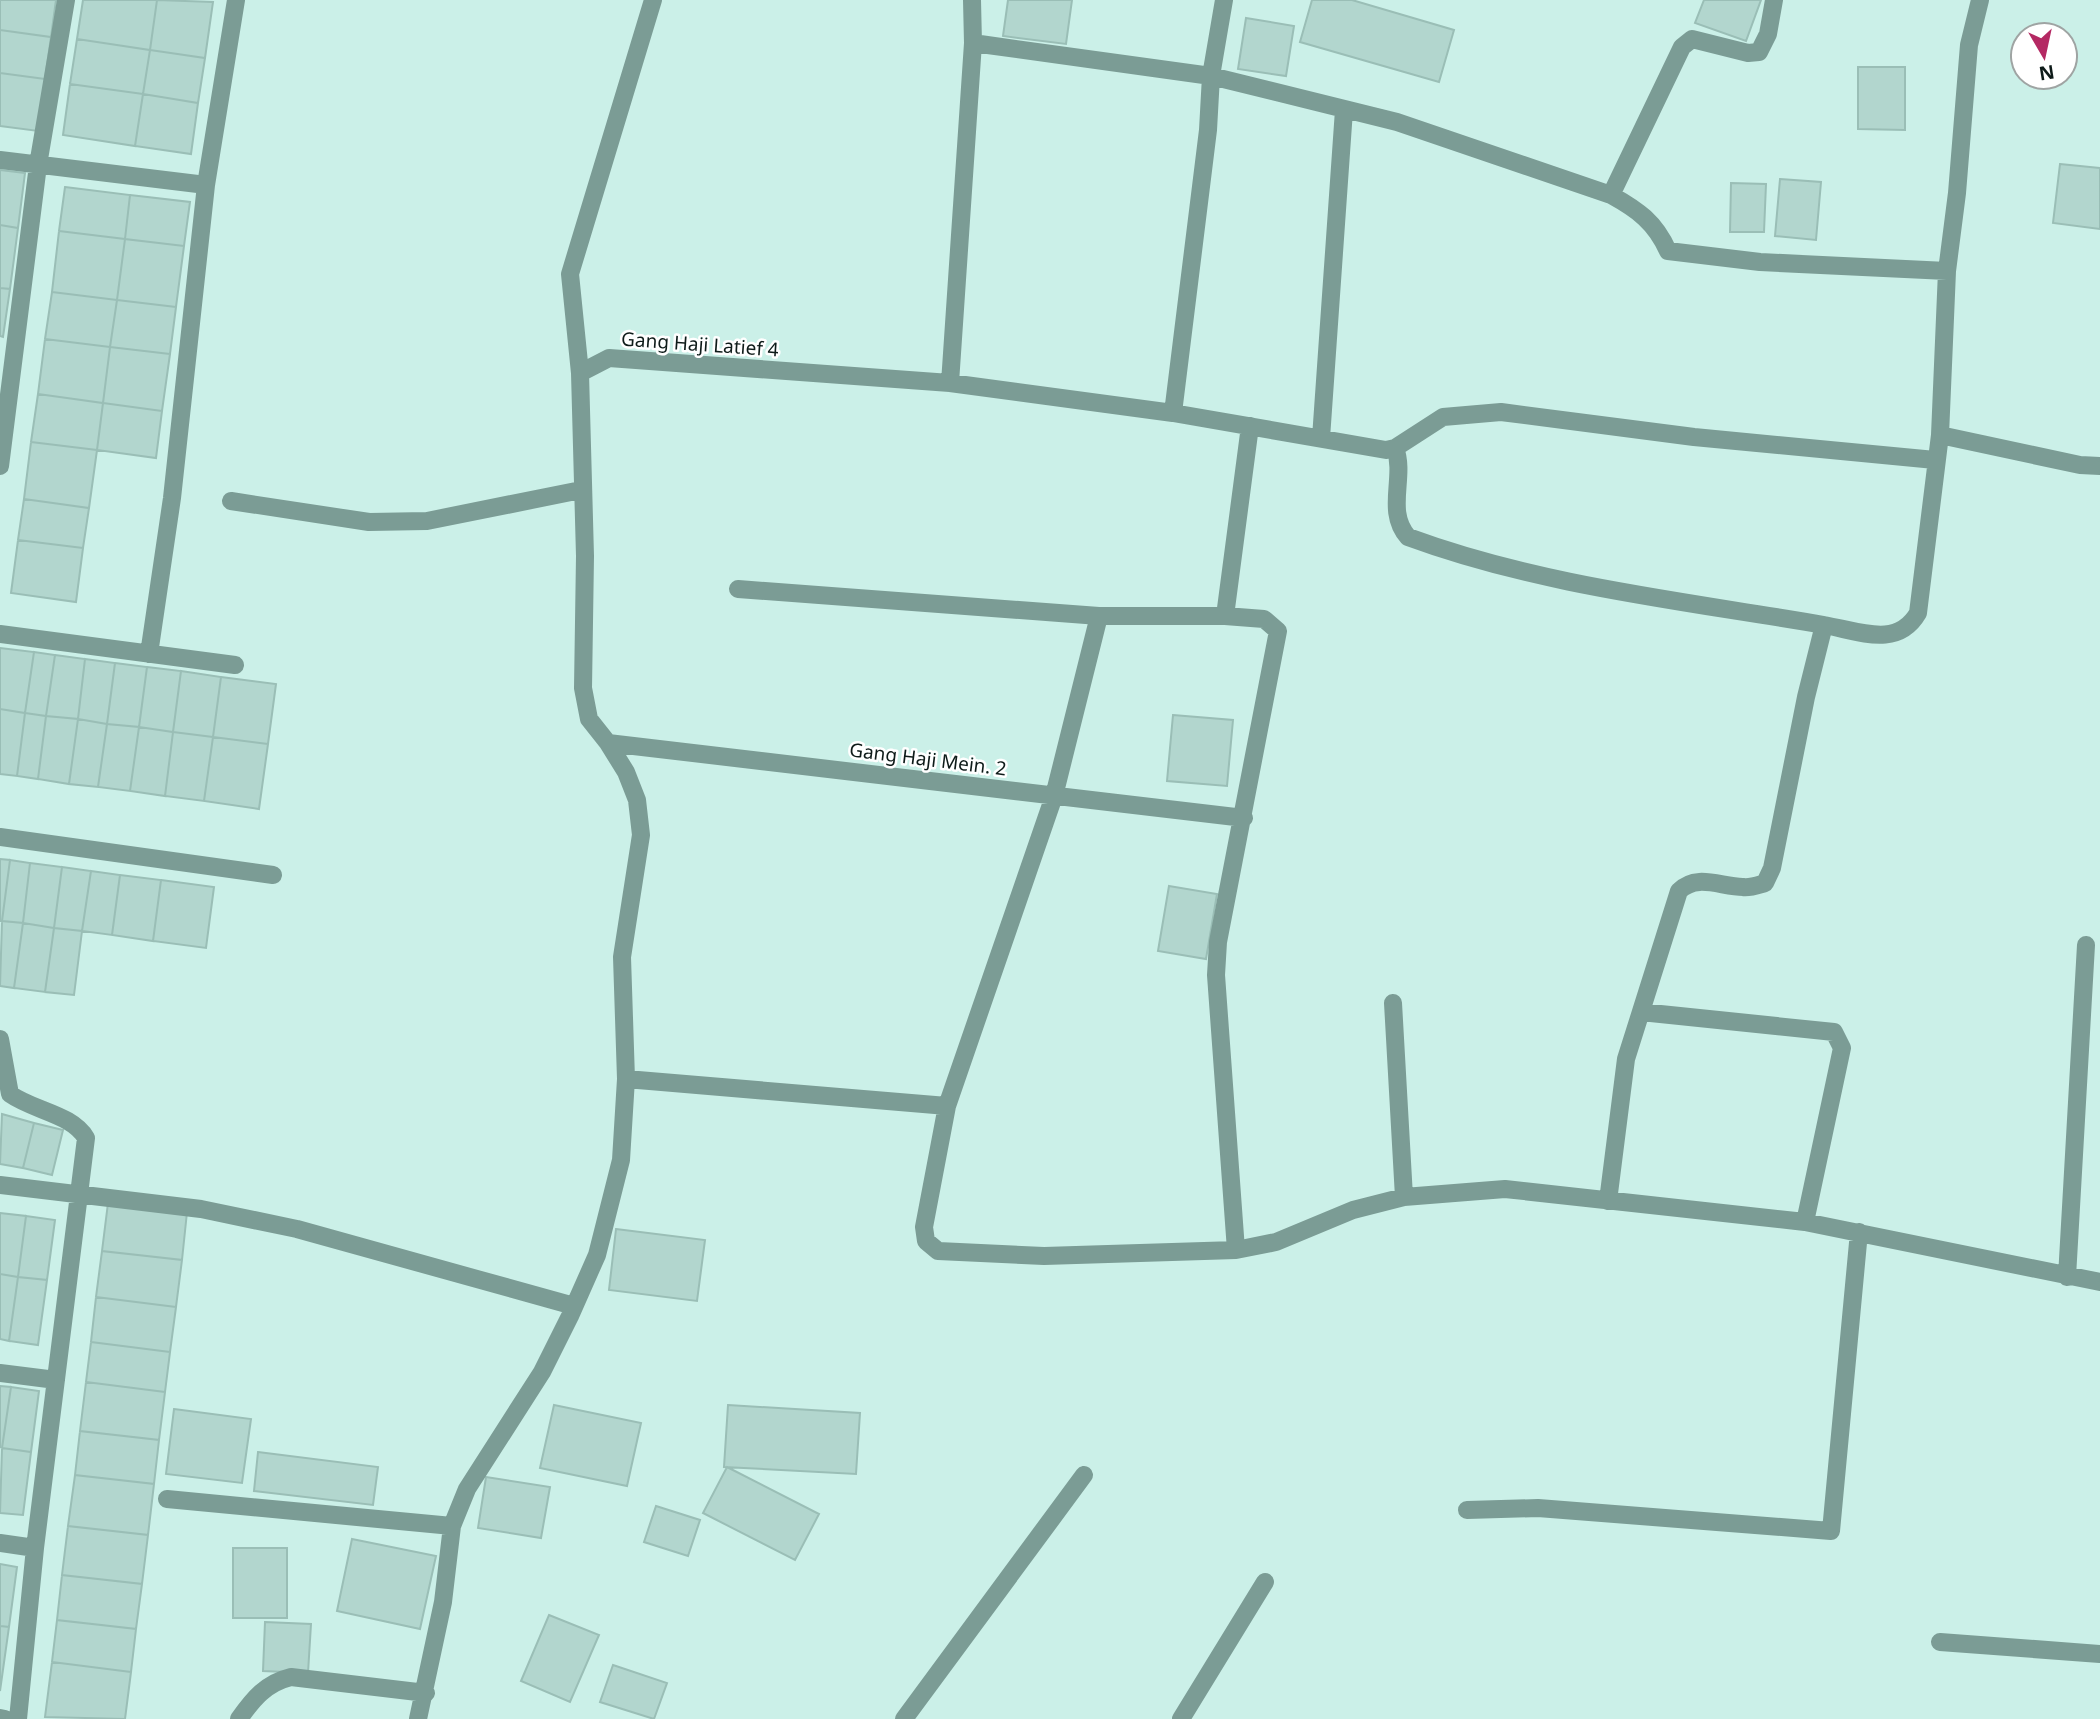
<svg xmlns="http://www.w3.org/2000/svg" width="2100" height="1719" viewBox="0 0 2100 1719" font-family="'Noto Sans',sans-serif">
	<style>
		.building { fill: #b2d6ce; stroke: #9abeb6; stroke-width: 2 }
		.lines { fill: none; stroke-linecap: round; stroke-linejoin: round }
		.street { stroke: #7b9c95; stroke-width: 18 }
		.labels { text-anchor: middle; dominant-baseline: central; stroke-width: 5; stroke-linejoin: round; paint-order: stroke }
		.street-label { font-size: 19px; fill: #0e1b19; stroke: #fff }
	</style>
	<rect width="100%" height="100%" fill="#cbf0e8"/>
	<path class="building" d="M0,0H56L51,37L0,30Z
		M83,0H157L150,50L77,39Z
		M157,0L213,2L205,58L150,50Z
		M1008,0H1072L1066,44L1003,36Z
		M1312,0H1352L1454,30L1439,82L1300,42Z
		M1704,0H1761L1746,41L1695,23Z
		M1246,18L1294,26L1286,76L1238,69Z
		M0,30L51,37L45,79L0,73Z
		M77,39L150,50L143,94L70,84Z
		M150,50L205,58L198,103L143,94Z
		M1858,67H1905V130L1858,129Z
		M0,73L45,79L38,131L0,126Z
		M70,84L143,94L135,146L63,135Z
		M143,94L198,103L191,154L135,146Z
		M2060,164L2100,168V229L2053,223Z
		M0,170L25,173L18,228L0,225Z
		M1780,179L1821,182L1816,240L1775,236Z
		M1731,183L1766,184L1764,232H1730Z
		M65,187L130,195L125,239L59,231Z
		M130,195L190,202L184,246L125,239Z
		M0,225L18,228L10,289L0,288Z
		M59,231L125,239L117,300L52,292Z
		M125,239L184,246L176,307L117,300Z
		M0,288L10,289L3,337L0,336Z
		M52,292L117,300L110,347L45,339Z
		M117,300L176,307L170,354L110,347Z
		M45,339L110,347L103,403L38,394Z
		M110,347L170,354L162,411L103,403Z
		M38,394L103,403L97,450L31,442Z
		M103,403L162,411L156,458L97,450Z
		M31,442L97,450L89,508L24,499Z
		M24,499L89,508L83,548L18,540Z
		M18,540L83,548L76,602L11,593Z
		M0,648L34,652L25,713L0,709Z
		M34,652L55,655L46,716L25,713Z
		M55,655L85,659L78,719L46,716Z
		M85,659L115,663L107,724L78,719Z
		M115,663L147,667L139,727L107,724Z
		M147,667L181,671L173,732L139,727Z
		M181,671L221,677L213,737L173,732Z
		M221,677L276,684L268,744L213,737Z
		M0,709L25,713L17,776L0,774Z
		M25,713L46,716L38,779L17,776Z
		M1173,715L1233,720L1227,786L1167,781Z
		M46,716L78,719L69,784L38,779Z
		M78,719L107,724L98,787L69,784Z
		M107,724L139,727L130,791L98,787Z
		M139,727L173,732L165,796L130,791Z
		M173,732L213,737L204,801L165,796Z
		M213,737L268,744L259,809L204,801Z
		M0,859L10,860L2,921H0Z
		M10,860L30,863L23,923L2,921Z
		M30,863L62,867L54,928L23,923Z
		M62,867L91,871L82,931L54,928Z
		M91,871L120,875L112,935L82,931Z
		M120,875L161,880L153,941L112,935Z
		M161,880L214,887L206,948L153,941Z
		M1169,886L1217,894L1206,959L1158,951Z
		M2,921L23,923L14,988L0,986Z
		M23,923L54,928L45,992L14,988Z
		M54,928L82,931L74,995L45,992Z
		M2,1114L34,1123L23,1168L0,1164Z
		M34,1123L63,1130L52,1175L23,1168Z
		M108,1203L187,1212L182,1260L102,1251Z
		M0,1213L26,1216L18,1277L0,1274Z
		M26,1216L55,1220L47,1280L18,1277Z
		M616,1229L705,1240L697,1301L609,1290Z
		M102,1251L182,1260L176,1307L96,1297Z
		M0,1274L18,1277L9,1341L0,1339Z
		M18,1277L47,1280L38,1345L9,1341Z
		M96,1297L176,1307L170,1352L91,1342Z
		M91,1342L170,1352L165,1392L86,1382Z
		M86,1382L165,1392L159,1440L80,1431Z
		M0,1386L11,1387L2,1448L0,1447Z
		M11,1387L39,1391L31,1452L2,1448Z
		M554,1405L641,1423L627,1486L540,1468Z
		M728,1405L860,1413L856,1474L724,1467Z
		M174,1409L251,1419L242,1483L166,1474Z
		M80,1431L159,1440L154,1484L75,1475Z
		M2,1448L31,1452L23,1515L0,1513Z
		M258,1452L378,1467L373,1505L254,1491Z
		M727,1467L819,1514L795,1560L703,1513Z
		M75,1475L154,1484L148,1535L68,1526Z
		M486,1477L550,1487L541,1538L478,1528Z
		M656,1506L700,1520L688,1556L644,1542Z
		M68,1526L148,1535L142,1584L62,1575Z
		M352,1539L436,1556L420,1629L337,1611Z
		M233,1548H287V1618H233Z
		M0,1564L17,1567L9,1627L0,1626Z
		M62,1575L142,1584L136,1629L57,1620Z
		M549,1615L599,1635L570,1702L521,1681Z
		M57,1620L136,1629L131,1672L52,1662Z
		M265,1622L311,1624L308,1673L263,1671Z
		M0,1626L9,1627L0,1691Z
		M52,1662L131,1672L125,1719L45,1717Z
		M613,1665L667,1683L654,1719L600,1702Z"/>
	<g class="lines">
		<path class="street" d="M973,43L1211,76L1397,122L1611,195L1682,47L1692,39L1748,53L1759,52L1768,34L1774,0
			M0,160L206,185
			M1611,195C1638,210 1655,222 1668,251L1760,262L1947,271
			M580,373L570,274L653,0
			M950,383L973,43L972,0
			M1173,413L1208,130L1211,76L1224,0
			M1940,435L2080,465L2100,466
			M1321,438L1344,110
			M1395,448C1406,477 1385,511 1408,537C1541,586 1685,601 1824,625
			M0,466L38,165L66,0
			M231,501L369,522L427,521L581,490
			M738,589L1099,616H1225L1250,426
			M1099,616L1054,796L947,1106L924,1227L926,1241L938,1251L1044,1256L1236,1250L1276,1242L1353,1210L1404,1197L1505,1189L1805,1222L2100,1282
			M1225,616L1264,619L1278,631L1218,942L1216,975L1236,1250
			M0,634L235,665
			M149,654L172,498L206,185L236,0
			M608,743L1244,818
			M0,837L273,875
			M1393,1003L1404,1197
			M1641,1012L1834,1032L1842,1048L1805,1222
			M0,1039L10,1094C34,1111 72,1114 86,1138L35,1548L18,1719
			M626,1079L947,1106
			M0,1185L201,1209L297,1229L574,1306
			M1608,1201L1626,1059L1679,891C1697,873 1721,887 1743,887C1750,888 1758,885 1765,883L1772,868L1806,697L1824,625C1859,631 1897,649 1918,613L1940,435L1947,271L1957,193L1969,45L1980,0
			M2067,1277L2086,945
			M0,1373L56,1380
			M167,1499L452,1526
			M1467,1510L1538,1508L1831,1531L1859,1232
			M0,1543L35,1548
			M1940,1642L2100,1654
			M0,1718L5,1719
			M239,1719C253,1699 266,1683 291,1677L426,1693
			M418,1719L443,1602L452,1526L467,1489L542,1372L570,1316L597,1255L621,1160L626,1079L622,957L641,835L637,800L626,772L608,743L589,719L583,688L585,556L580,373L609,358L950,383L1173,413L1386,450L1395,448L1443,417L1501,412L1694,437L1935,460
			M904,1719L1084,1475
			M1181,1719L1265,1582"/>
	</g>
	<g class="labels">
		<g class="street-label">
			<text transform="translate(700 344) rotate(4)">Gang Haji Latief 4</text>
			<text transform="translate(928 759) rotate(7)">Gang Haji Mein. 2</text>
		</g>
	</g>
	<g transform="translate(2044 56) rotate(171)"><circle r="33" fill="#ffffff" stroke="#9fa4a3" stroke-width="2"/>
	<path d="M0-5L12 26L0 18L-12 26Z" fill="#b42963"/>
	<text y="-10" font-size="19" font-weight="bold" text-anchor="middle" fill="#0e1b19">N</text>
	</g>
</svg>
